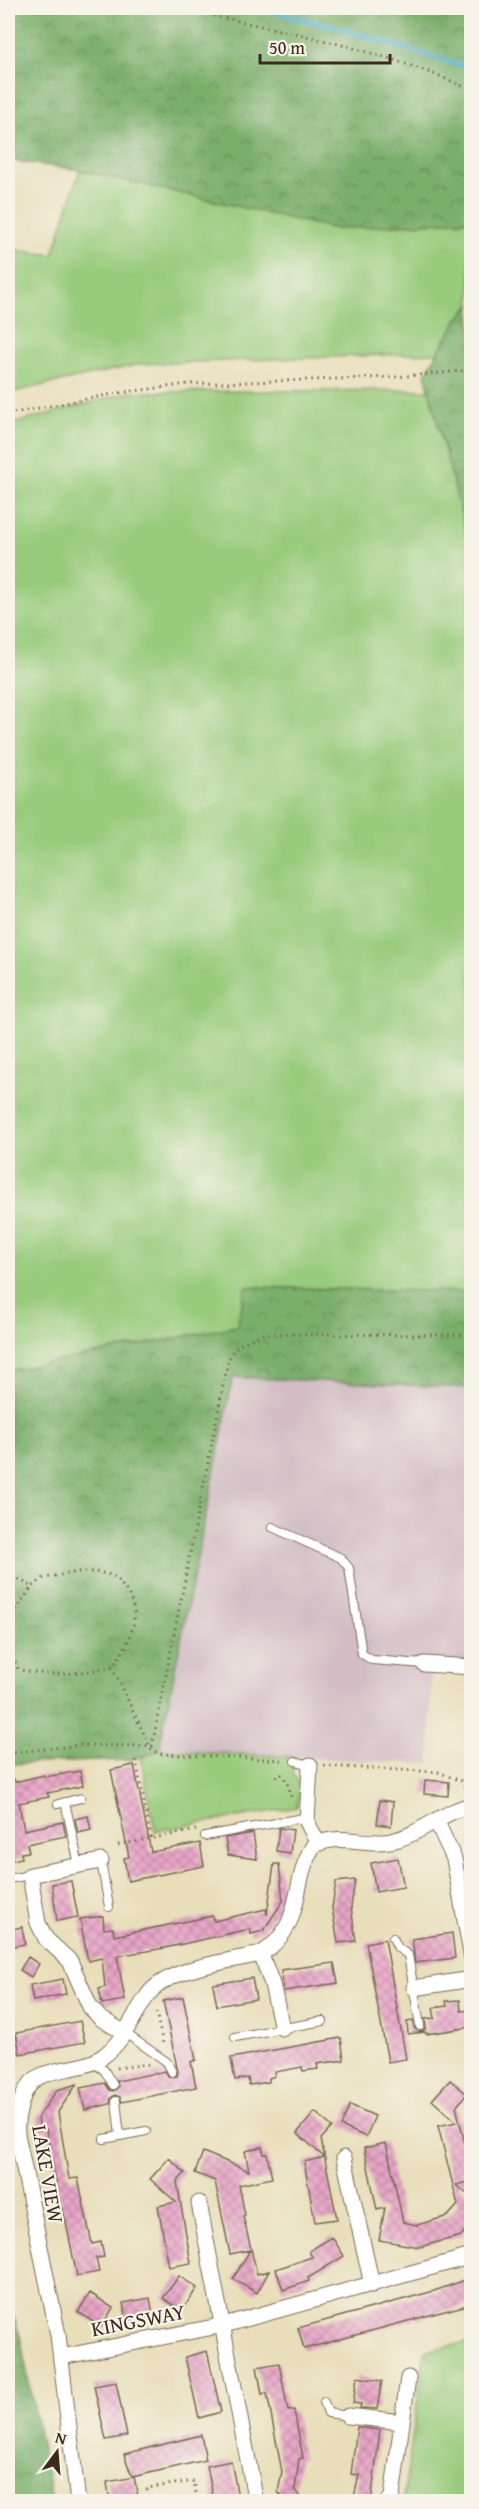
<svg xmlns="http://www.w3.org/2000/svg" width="479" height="2509" viewBox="0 0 479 2509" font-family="'Gentium Book Plus',serif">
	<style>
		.industrial { fill: #d2bdc5 }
		.green { fill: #98cb7b; stroke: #6a7a4c; stroke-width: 1.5 }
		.forest { fill: url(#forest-crowns); stroke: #5a6c44; stroke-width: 1.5 }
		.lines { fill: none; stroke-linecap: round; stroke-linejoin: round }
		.stream { stroke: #4fafce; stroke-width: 5 }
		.building { fill: url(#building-cross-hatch) }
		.lane-casing { stroke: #786955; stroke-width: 10 }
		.street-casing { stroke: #786955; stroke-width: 17 }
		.path { stroke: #786955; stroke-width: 3; stroke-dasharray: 1.5 4.5; stroke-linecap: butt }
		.lane { stroke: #fff; stroke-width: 8 }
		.street { stroke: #fff; stroke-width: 15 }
		.labels { text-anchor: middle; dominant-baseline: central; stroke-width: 4.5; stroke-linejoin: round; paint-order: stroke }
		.street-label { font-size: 21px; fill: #3b2a1e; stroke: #f7f3e8 }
	</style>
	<defs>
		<pattern id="forest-crowns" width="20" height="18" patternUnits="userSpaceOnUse" patternTransform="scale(1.5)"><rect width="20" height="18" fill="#7aaf6b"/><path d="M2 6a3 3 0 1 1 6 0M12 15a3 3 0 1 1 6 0" fill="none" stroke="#658f57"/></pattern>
		<pattern id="building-cross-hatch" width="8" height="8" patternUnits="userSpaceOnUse" patternTransform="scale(1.5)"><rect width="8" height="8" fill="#e8a5c8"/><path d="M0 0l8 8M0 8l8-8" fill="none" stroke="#bd87a2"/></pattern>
	</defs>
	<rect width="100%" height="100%" fill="#f7f3e8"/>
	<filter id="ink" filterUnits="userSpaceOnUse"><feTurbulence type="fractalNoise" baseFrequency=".0167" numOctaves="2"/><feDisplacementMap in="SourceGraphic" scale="12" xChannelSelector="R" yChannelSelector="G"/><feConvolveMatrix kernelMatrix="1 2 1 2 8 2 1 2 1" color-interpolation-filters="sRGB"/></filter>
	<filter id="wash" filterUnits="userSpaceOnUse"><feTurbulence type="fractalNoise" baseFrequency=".008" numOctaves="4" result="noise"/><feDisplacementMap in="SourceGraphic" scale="24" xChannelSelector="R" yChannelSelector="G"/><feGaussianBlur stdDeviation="1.35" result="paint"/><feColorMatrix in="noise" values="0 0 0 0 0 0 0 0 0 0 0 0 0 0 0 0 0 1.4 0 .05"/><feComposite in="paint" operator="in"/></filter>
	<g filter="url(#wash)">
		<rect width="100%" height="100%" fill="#e8deba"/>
		<path class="industrial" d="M233,1377L471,1388V1671L431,1672L430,1764L159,1750Z"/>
		<path class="green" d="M80,170L336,229L471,220V305L458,319L437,353L140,364L8,393V249L53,255Z
			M429,390L471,551V1292L246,1287L237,1326L8,1371V425L130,392Z
			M159,1750L295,1757L293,1774L301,1785L297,1807L155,1831L141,1758Z
			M471,2342V2501H403L425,2351Z"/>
		<path class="forest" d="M8,8H421L471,21V220L336,229L80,170L8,160Z
			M471,305V551L425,374L458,319Z
			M246,1287L471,1292V1388L233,1377L159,1750L130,1760L8,1764V1371L237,1326Z
			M8,2300L20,2336L52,2501H8Z"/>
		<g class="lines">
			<path class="stream" d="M258,8L339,28L472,69"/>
		</g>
		<g id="blocks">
			<path class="building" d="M134,1765L151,1852L200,1843L204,1866L128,1881L124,1858L129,1857L111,1770Z
				M80,1771L83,1786L47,1793L49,1797L19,1803L24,1830L63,1822L66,1836L27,1844L29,1852L21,1853L22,1858L8,1861V1780L14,1779V1782L44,1775L45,1777Z
				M425,1780L449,1782L448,1796L424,1794Z
				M380,1800L393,1802L391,1826L377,1824Z
				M88,1816L91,1830L78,1833L75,1819Z
				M279,1828L293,1830L290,1853L276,1851Z
				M253,1833L257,1859L228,1855L225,1838Z
				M398,1858L404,1887L376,1892L371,1863Z
				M274,1864H279L283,1901L263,1931L251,1934L250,1929L165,1948L117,1956L125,2000L102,2004L99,1989L105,1987L102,1958L88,1961L80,1919L103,1916L104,1929L113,1928L114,1936L213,1916L214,1921L266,1909L267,1915Z
				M355,1880L351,1907L356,1941L338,1943L332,1908L336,1882Z
				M71,1881L78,1917L57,1921L52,1884Z
				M22,1927L25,1944L8,1947V1930Z
				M452,1933L455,1958L415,1963L412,1939Z
				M385,1939L406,2059L388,2062L366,1943Z
				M28,1957L39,1964L31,1977L20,1970Z
				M334,1963L338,1983L284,1991L281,1970Z
				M252,1978L256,1999L217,2006L213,1984Z
				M63,1979L66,1994L33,2001L30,1985Z
				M183,1997L196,2060L191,2062L196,2087L122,2102L120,2097L115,2095L111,2098L110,2104L85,2110L80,2088L105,2083L110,2090L114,2091L118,2087L117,2081L165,2071L169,2077L177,2076L178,2072L163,2001Z
				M460,2000L461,2011L471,2010V2027L426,2034V2032L408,2034L407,2022L413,2021L415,2029L422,2032L426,2028L425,2019L435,2018L433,2008L447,2006L446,2001Z
				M80,2021L85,2042L20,2054L16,2033Z
				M341,2038L344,2060L317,2064L318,2069L303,2071L302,2067L275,2072V2076L269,2078V2082L249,2085L248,2078L235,2080L231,2058Z
				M450,2080L467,2094L456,2107L471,2167V2181L456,2185L467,2194L471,2190V2237H466L465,2231L461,2236L419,2247L379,2240L385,2208L377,2210L364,2148L386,2143L403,2222L417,2225L448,2216L458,2205L438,2126L456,2122L432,2100Z
				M77,2084L58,2112L69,2179L78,2178L92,2244L101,2242L104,2257L96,2258L99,2272L77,2276L63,2208L61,2209L46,2129L40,2130L38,2117L57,2090Z
				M350,2105L375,2116L366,2137L341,2126Z
				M315,2112L332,2127L321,2139L337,2219L315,2222L304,2162L324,2157L297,2133Z
				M262,2147L264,2154H267L272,2178L239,2185L245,2215L243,2216L257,2274L269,2271L257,2293L233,2279L250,2250L230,2254L215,2181L195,2173L203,2152L249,2171L245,2151Z
				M169,2158L185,2173L177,2182L191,2263L169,2267L158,2206L176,2202L150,2179Z
				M332,2237L344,2256L308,2278L309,2281L283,2290L276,2269L312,2257L309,2251Z
				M179,2276L197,2288L182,2311L163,2298Z
				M471,2278V2304L304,2349L298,2328L434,2291Z
				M90,2293L113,2308L101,2327L78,2312Z
				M150,2298L154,2320L127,2325L123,2303Z
				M207,2351L221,2412L199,2418L185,2357Z
				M279,2363L288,2411L294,2410L303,2458L299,2459L295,2489L305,2502H286L278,2492L282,2472L267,2393L262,2394L257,2367Z
				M357,2377L382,2381L377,2409L360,2408L361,2404L353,2403Z
				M116,2382L127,2436L106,2440L94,2386Z
				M357,2427L380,2430L371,2502H353L359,2475L351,2474Z
				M201,2435L206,2460L132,2477L124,2454Z
				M231,2461L239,2502H214L207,2466Z
				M134,2477L139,2502H110L107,2482Z"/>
		</g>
	</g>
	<g filter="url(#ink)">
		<use href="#blocks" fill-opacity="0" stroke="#786955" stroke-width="1.5"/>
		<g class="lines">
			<g class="lane-casing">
				<path id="lane" d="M272,1527L341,1558L349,1568L362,1654L372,1660L424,1664
					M295,1761L310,1765
					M65,1802L79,1865
					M58,1804L81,1798
					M205,1836L308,1817
					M101,1861L109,1907
					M8,1879L30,1875
					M393,1938L398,1948L408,1955L420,2026
					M125,2033L167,2062L172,2072
					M235,2037L323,2021
					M93,2063L104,2070L113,2085
					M116,2101L120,2136
					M104,2139L146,2131
					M324,2402L328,2413L348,2416"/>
			</g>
			<g class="street-casing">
				<path id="street" d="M424,1664L472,1667
					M310,1765L307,1822L318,1843
					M436,1820L454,1859L472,1959
					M101,1861L30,1875L38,1923L46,1939L70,1961L90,2007L100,2018L125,2033
					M261,1954L272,1984L282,2028
					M414,1988L472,1979
					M344,2158L372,2285
					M199,2203L256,2502
					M61,2357L224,2325L472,2256
					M348,2416L402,2422
					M78,2502L58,2335L17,2134C16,2122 18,2115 21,2103C32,2059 74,2077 102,2057C124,2042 133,2015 148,1995C167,1968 230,1961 261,1954C306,1925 290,1885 313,1846C337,1832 364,1846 391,1841C420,1835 443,1811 472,1805
					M388,2502L392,2497L408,2378"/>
			</g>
			<path class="path" d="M178,8C277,30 378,47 472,90
				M8,414L118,393L189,384L395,377L472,370
				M78,1572C90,1572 106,1571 116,1578C119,1580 122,1586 125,1589C144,1614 130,1645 112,1667C80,1673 49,1678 18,1669L11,1651L16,1609L32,1587L44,1578Z
				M8,1573L32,1587
				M112,1667L152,1751L162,1754L284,1760
				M8,1753L81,1745L152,1746L226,1371C231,1344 239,1345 262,1334L472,1335
				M136,1760L151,1838
				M324,1766L438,1772L461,1781L467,1790
				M277,1777L278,1774L283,1775L289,1787L291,1797
				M118,1845L196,1830
				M156,2012L163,2044
				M8,2065L12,2082
				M117,2068L150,2064
				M149,2502L147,2488L194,2481L197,2500L189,2502"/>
			<use href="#lane" class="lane"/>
			<use href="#street" class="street"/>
		</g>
	</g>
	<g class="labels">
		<g class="street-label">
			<text transform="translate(48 2174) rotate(80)">LAKE VIEW</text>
			<text transform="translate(138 2320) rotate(-11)">KINGSWAY</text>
		</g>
	</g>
	<rect width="479" height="2509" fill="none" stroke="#f7f3e8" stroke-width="30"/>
	<g transform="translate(57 2452) rotate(16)" stroke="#f7f3e8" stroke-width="4.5" paint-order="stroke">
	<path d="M0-4.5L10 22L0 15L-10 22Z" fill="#3b2a1e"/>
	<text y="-9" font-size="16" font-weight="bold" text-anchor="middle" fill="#3b2a1e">N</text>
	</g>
	<path d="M260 54v9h130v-9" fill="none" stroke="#3b2a1e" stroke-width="3"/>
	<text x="269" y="54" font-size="18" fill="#3b2a1e" stroke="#f7f3e8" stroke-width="4.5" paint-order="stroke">50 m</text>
</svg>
